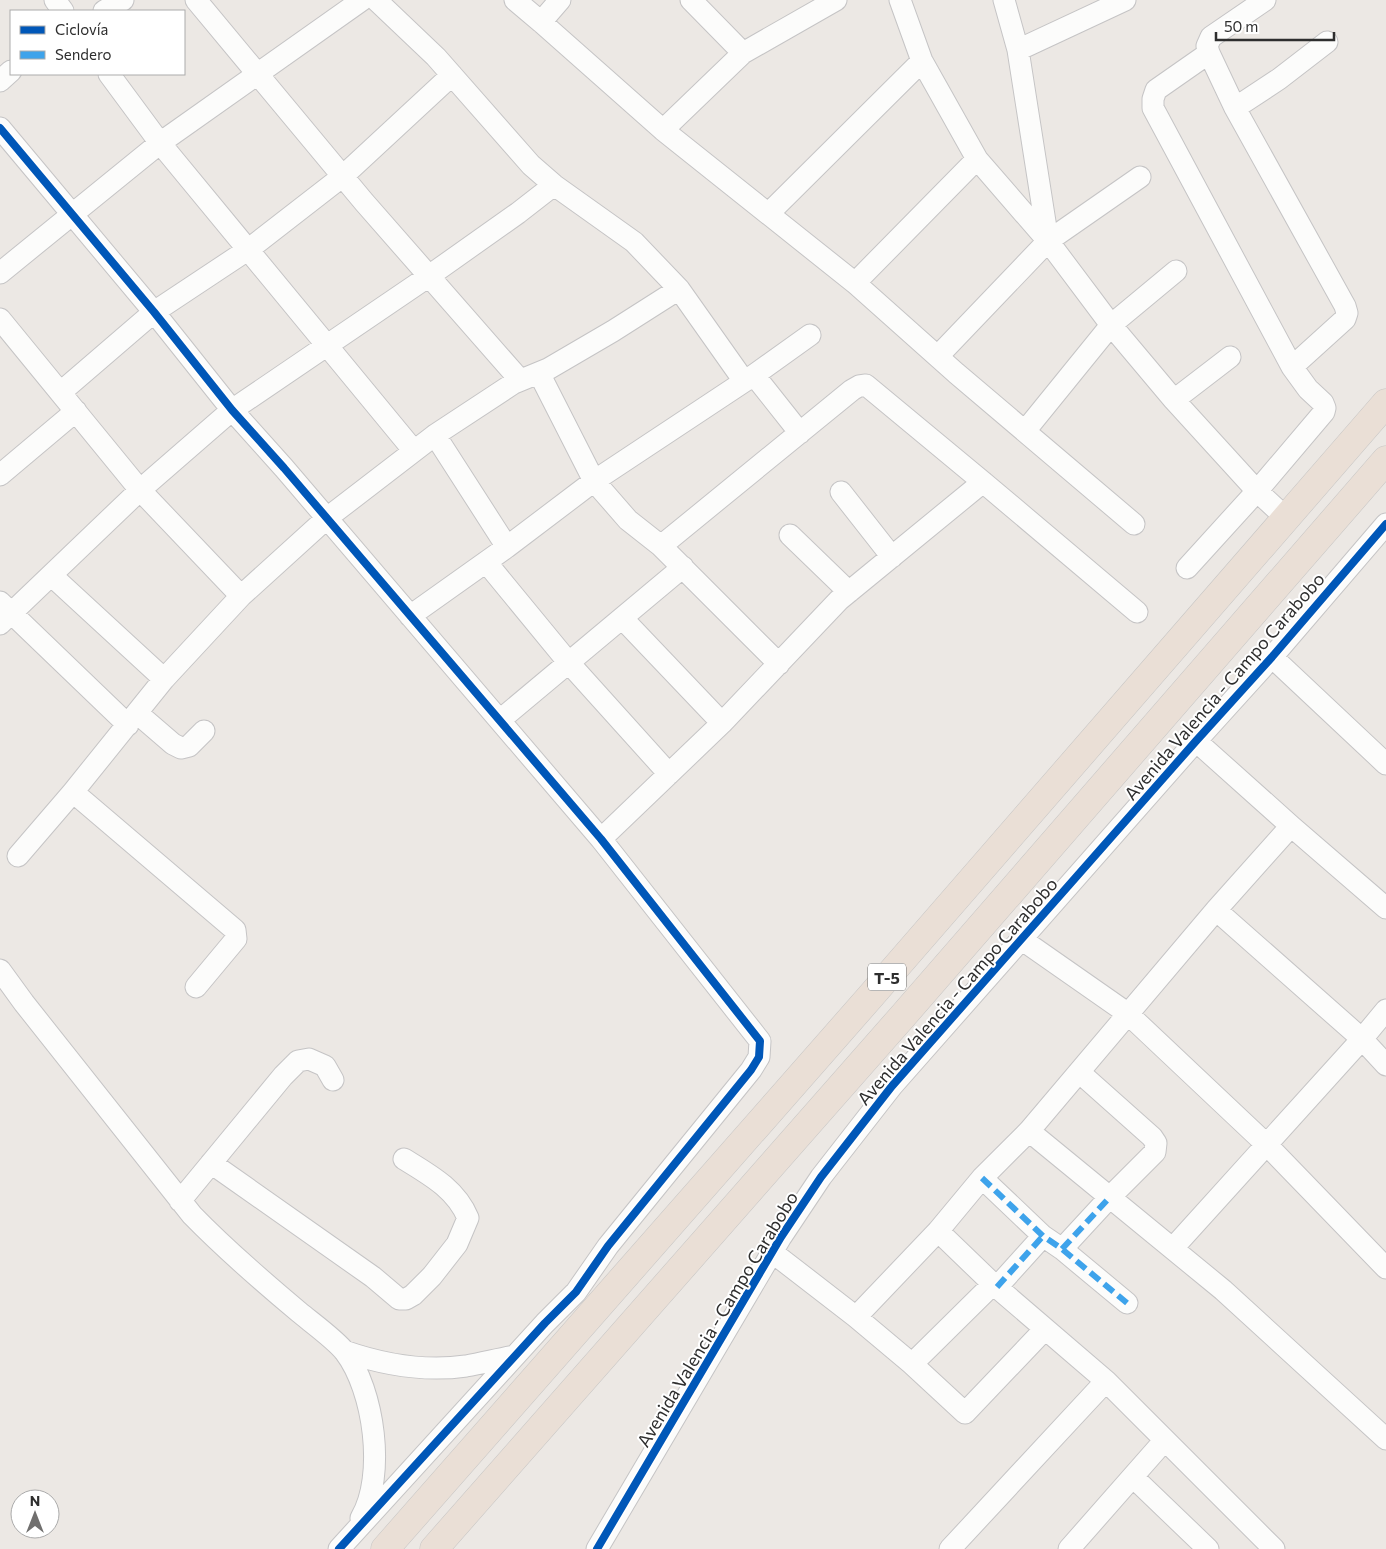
<svg xmlns="http://www.w3.org/2000/svg" width="1386" height="1549" viewBox="0 0 1386 1549" font-family="Commissioner,sans-serif">
	<style>
		.lines { fill: none; stroke-linecap: round; stroke-linejoin: round }
		.minor-casing { stroke: #c5c4c5; stroke-width: 23 }
		.highway-casing { stroke: #c6c5c4; stroke-width: 29 }
		.minor { stroke: #fcfcfb; stroke-width: 21 }
		.highway { stroke: #eadfd6; stroke-width: 28 }
		.quiet { stroke: #3ea3eb; stroke-width: 6; stroke-dasharray: 12 6; stroke-linecap: butt }
		.cycleway-casing { stroke: #fff; stroke-width: 11 }
		.cycleway { stroke: #0057b8; stroke-width: 8 }
		.labels { text-anchor: middle; dominant-baseline: central; stroke-width: 4; stroke-linejoin: round; paint-order: stroke }
		.shield { fill: #fff; stroke: #6d6d6d; stroke-width: 1 }
		.shield-label { font-size: 16px; font-weight: bold; fill: #2e2e2e }
		.street-label { font-size: 18px; fill: #2e2e2e; stroke: #fff }
	</style>
	<rect width="100%" height="100%" fill="#ece8e4"/>
	<g class="lines">
		<g class="minor-casing">
			<path id="minor" d="M55,0L63,11
				M196,0L364,202L520,380
				M376,0L436,57L531,165L554,185L634,242L679,289L744,381
				M515,0L541,22L663,130L855,283L956,373L1134,524
				M691,0L743,53
				M900,0L922,61L977,159L1048,241L1111,325L1174,400L1257,491L1286,518
				M104,11L123,0
				M541,22L560,0
				M1018,50L1125,0
				M1209,53L1235,108L1345,306L1347,313L1345,319L1292,367
				M109,74L160,143L414,451
				M0,81L11,71
				M1235,108L1279,79L1327,42
				M0,128L154,312L232,410L284,468L601,839L760,1041L759,1057L751,1070L608,1246L576,1292L545,1323L339,1549
				M663,130L743,53L836,0
				M769,213L922,61
				M1048,241L1140,177
				M0,273L160,143L362,0
				M855,283L977,159
				M0,319L140,490L241,596
				M938,356L1048,241L1018,50L1004,0
				M539,373L594,481L628,520L661,546L779,664
				M754,375L810,335
				M61,392L154,312L249,249L343,176L452,75
				M1174,400L1230,357
				M1025,431L1111,325L1176,271
				M435,435L507,547
				M0,475L76,411
				M841,492L892,557
				M790,535L849,592
				M661,546L852,390L859,386L866,385L983,482L1137,612
				M486,562L569,663L669,774
				M1187,568L1257,491L1324,412L1325,408L1323,403L1308,389L1292,367L1153,108V99L1156,90L1209,53L1207,46L1211,37L1265,0
				M51,575L164,679
				M0,602L128,725
				M410,616L507,547L594,481L754,375L800,433
				M622,618L722,723
				M0,624L140,490L232,410L429,276L518,213L554,185
				M1272,657L1386,764
				M137,713L173,744L181,748L189,746L204,731
				M500,720L683,567
				M1196,741L1291,826L1386,908
				M73,792L235,930L236,939L196,987
				M601,839L722,723L839,600L983,482
				M18,856L73,792L164,679L241,596L327,518L435,435L514,383L548,369L613,331L679,289
				M1216,910L1362,1039L1386,1065
				M1021,939L1127,1013L1267,1145L1386,1268
				M0,970L24,1003L192,1215C226,1250 262,1281 299,1312C311,1322 336,1340 345,1352C374,1390 386,1476 361,1518
				M1029,1131L1223,1290L1386,1439
				M211,1163L373,1277L399,1299H406L413,1295L432,1276L457,1244L468,1218C456,1189 430,1175 404,1159
				M982,1178L1043,1236L1062,1249L1127,1303
				M180,1201L283,1076L298,1061L309,1059L325,1066L333,1080
				M938,1231L993,1284L1106,1381L1274,1549
				M1173,1248L1362,1039L1386,1010
				M1062,1249L1110,1197L1155,1152L1156,1143L1152,1137L1079,1072
				M772,1252L856,1317L912,1364L965,1413L1045,1329
				M997,1287L1043,1236
				M856,1317L938,1231L982,1178L1029,1131L1216,910L1291,826
				M344,1351C384,1365 424,1372 466,1366C483,1363 498,1359 515,1356
				M912,1364L993,1284
				M1133,1477L1208,1549
				M597,1549L781,1237L821,1177L892,1086L1196,741L1272,657L1386,524
				M950,1549L1106,1381
				M1069,1549L1164,1441"/>
		</g>
		<g class="highway-casing">
			<path id="highway" d="M385,1549L870,997L1386,403
				M434,1549L902,1017L1386,460"/>
		</g>
		<use href="#minor" class="minor"/>
		<use href="#highway" class="highway"/>
		<path class="quiet" d="M982,1178L1043,1236L1062,1249L1127,1303
			M1062,1249L1110,1197
			M997,1287L1043,1236"/>
		<g class="cycleway-casing">
			<path id="cycleway" d="M0,128L154,312L232,410L284,468L601,839L760,1041L759,1057L751,1070L608,1246L576,1292L545,1323L339,1549
				M597,1549L781,1237L821,1177L892,1086L1196,741L1272,657L1386,524"/>
		</g>
		<use href="#cycleway" class="cycleway"/>
	</g>
	<g class="labels">
		<rect class="shield" x="868" y="963.5" width="38" height="27" rx="4"/>
		<g class="shield-label">
			<text x="887" y="977">T-5</text>
		</g>
		<g class="street-label">
			<text transform="translate(1224 686) rotate(-49)">Avenida Valencia - Campo Carabobo</text>
			<text transform="translate(957 991) rotate(-49)">Avenida Valencia - Campo Carabobo</text>
			<text transform="translate(717 1319) rotate(-59)">Avenida Valencia - Campo Carabobo</text>
		</g>
	</g>
	<rect x="10" y="10" width="175" height="65" fill="#ffffff" stroke="#ababab"/>
	<rect x="20" y="26" width="25" height="8" fill="#0057b8" stroke="#ababab"/>
	<text x="55" y="35" font-size="15" fill="#2e2e2e">Ciclovía</text>
	<rect x="20" y="51" width="25" height="8" fill="#3ea3eb" stroke="#ababab"/>
	<text x="55" y="60" font-size="15" fill="#2e2e2e">Sendero</text>
	<g transform="translate(35 1514)"><circle r="24" fill="#ffffff" stroke="#ababab"/>
	<path d="M0-4L9 19L0 12L-9 19Z" fill="#706f6e"/>
	<text y="-8" font-size="14" font-weight="bold" text-anchor="middle" fill="#2e2e2e">N</text>
	</g>
	<path d="M1216 32v8h118v-8" fill="none" stroke="#2e2e2e" stroke-width="2.5"/>
	<text x="1224" y="32" font-size="15" fill="#2e2e2e" stroke="#ffffff" stroke-width="4" paint-order="stroke">50 m</text>
</svg>
